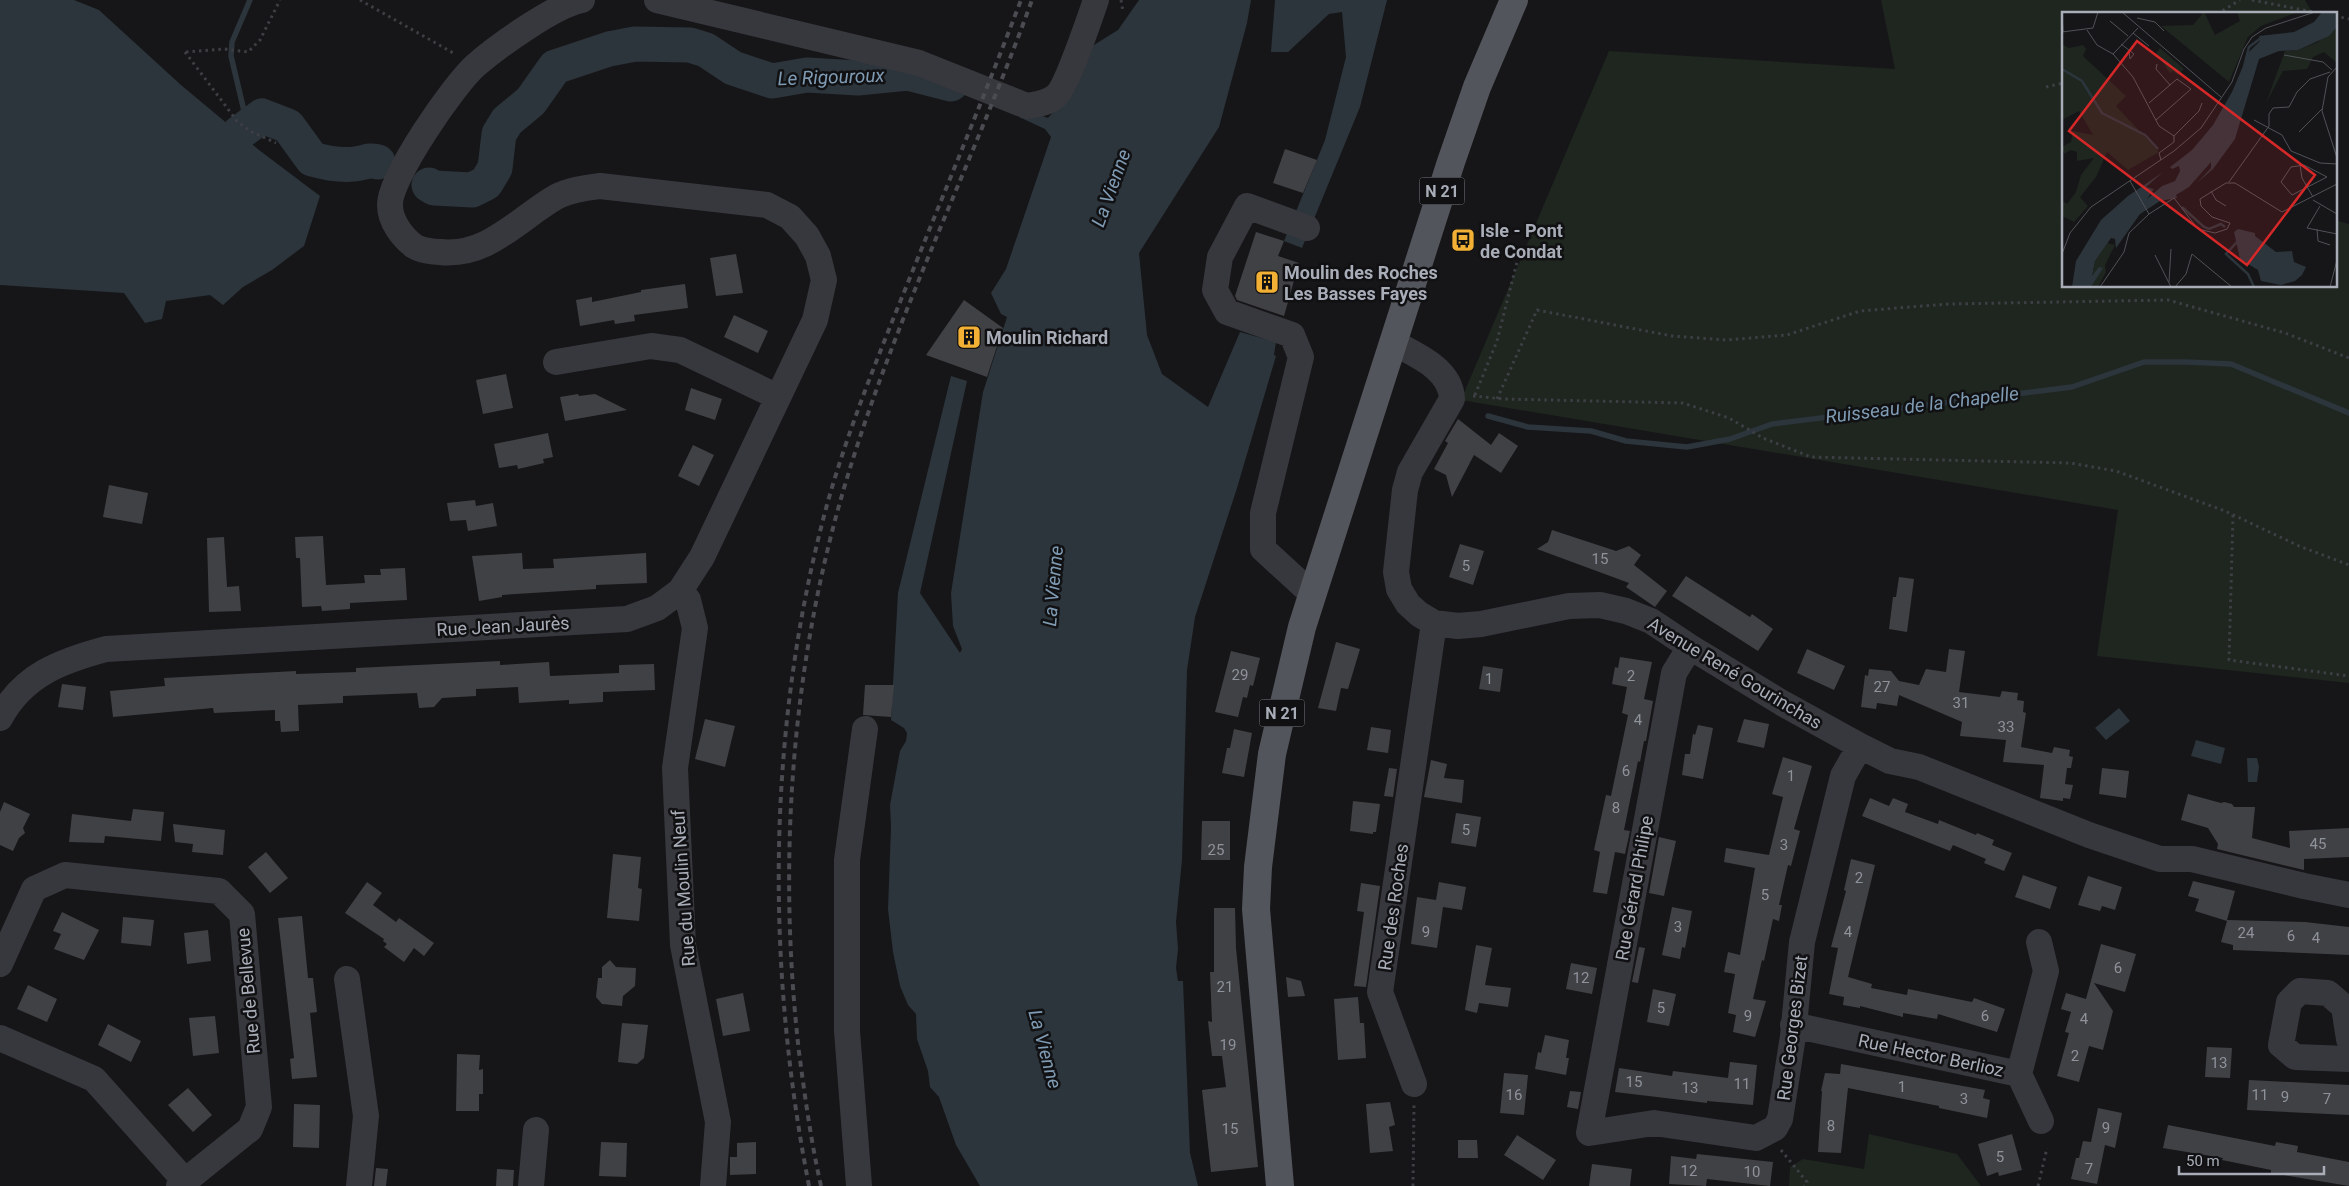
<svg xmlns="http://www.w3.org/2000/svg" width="2349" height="1186" viewBox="0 0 2349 1186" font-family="Roboto,sans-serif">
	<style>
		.green { fill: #1e261f }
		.water { fill: #2c353c }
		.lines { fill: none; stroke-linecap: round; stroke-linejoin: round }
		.stream { stroke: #2c353c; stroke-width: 5.5 }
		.river { stroke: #2c353c; stroke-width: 35 }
		.building { fill: #404145 }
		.path { stroke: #3d3f44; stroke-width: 3; stroke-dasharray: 2.5 4; stroke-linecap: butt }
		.minor { stroke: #37383d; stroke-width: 26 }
		.major { stroke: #53555c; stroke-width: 28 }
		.rail { stroke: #4a4c52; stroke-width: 4; stroke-dasharray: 6 5; stroke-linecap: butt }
		.labels { text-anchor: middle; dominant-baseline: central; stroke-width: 5; stroke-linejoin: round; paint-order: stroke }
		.number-label { font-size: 15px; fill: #8e929b }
		.shield { fill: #111113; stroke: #7b7e86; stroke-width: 1 }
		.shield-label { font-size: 16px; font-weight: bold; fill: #a8adb8 }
		.poi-label { font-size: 18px; font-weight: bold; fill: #a8adb8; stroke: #111113; text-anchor: start }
		.street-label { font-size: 18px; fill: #a8adb8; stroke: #111113 }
		.water-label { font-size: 19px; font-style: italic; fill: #7f9bb3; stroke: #111113 }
		.inset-river { fill: none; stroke: #2c353c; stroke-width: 2.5 }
		.inset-road { fill: none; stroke: #505258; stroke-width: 1 }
		.view { fill: #d62828; fill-opacity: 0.15; stroke: #d62828; stroke-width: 2.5 }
		.inset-edge { fill: none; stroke: #a8adb8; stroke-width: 2.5 }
	</style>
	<rect width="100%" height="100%" fill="#161618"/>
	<path class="green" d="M1881,0H2305L2313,14H2063V286H2335V220L2349,224V683L2097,656L2118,510L1461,400L1609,51L1895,69Z
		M1869,1134L1957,1154L1981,1186H1789L1790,1167L1803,1159L1864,1169Z"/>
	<path class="water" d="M0,0H74L99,10L181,85L259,150L320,196L304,246L272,270L243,287L223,305L210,295L166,301L162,319L145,323L124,293L0,285Z
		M1139,0H1251L1247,23L1219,127L1139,253L1147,335L1162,374L1208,407L1240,332L1276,342L1274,355L1276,356L1237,488L1195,617L1187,670L1182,860L1176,922L1178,949L1176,968L1178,981H1183L1190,1153L1198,1186H980L956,1145L939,1097L930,1087L928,1071L917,1039L916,1014L908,1005L900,986L893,952L888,909L891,827L890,805L900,751L906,741L907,733L904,728L891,720L898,593L951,376L967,381L920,593L960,653L962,649L953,626L951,593L983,392L1007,317L1001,314L991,293L1006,269L1051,137L1045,129L1019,117L1023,109L1048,118L1067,96L1089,48L1118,30Z
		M1275,0H1387L1360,107L1302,248L1284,241L1325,140L1346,57L1342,12L1329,14L1288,52H1271Z
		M2119,708L2130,721L2106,740L2095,728Z
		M2196,740L2225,748L2221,764L2191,756Z
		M2247,758H2257L2259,767L2257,782H2248Z"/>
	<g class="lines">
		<path class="stream" d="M239,133L245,115L231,56L232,42L250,0
			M1488,416L1528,427L1591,431L1626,441L1687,447L1730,439L1772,424L2072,387L2144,362H2186L2231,364L2349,413"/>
		<path class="river" d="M239,133L262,116L288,126L312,159C326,163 340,166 355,164C364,163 370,159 378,162
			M429,185L434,188L472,190L486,183L495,168L499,134L507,121L531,101L555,67L609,49L635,44L690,45L706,50L733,68L772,81L807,75L858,78L908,73L951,84"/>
	</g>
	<path class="building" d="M1285,149L1317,160L1303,193L1273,183Z
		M1256,232L1284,241L1278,256L1299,263L1284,316L1237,300L1235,296Z
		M736,254L743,293L716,296L710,258Z
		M685,284L688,308L634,315L635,321L615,324L614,320L580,326L576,300L592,297V302L641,292V290Z
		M964,300L1003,328L987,377L926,355Z
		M734,315L768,331L758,353L724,337Z
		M506,374L513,408L483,414L476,380Z
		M691,388L722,399L715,420L685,410Z
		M578,394L579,396L595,394L627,410L565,421L560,397Z
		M1458,419L1491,445L1499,433L1518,446L1501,473L1474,455L1452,497L1446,475L1434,469L1448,443L1445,441Z
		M548,433L553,457L543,459L544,463L518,469L517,465L499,468L494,444Z
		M693,445L714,455L699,486L678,476Z
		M109,485L148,493L142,524L103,517Z
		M475,500L476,506L493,503L497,526L468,531L466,520L450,521L447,503Z
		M1552,530L1616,551L1629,546L1641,555L1634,565L1667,591L1655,607L1626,587L1629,583L1537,549L1548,542Z
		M323,536L326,585L365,583L364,575H381L380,569L405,568L407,600L350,603V609L322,611L321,606L302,607L300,558H296L295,537Z
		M224,537L227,587L239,586L241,611L209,612L207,538Z
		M1460,544L1484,551L1473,585L1449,577Z
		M522,553L523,569L554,568L553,559L646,553L647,583L596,585V589L502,595V597L479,601L472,556Z
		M1686,576L1750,617L1752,614L1773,629L1758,651L1672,596Z
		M1899,577L1914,579L1907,632L1889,629L1893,597H1896Z
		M1336,642L1360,649L1348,689L1341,688L1336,711L1318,708Z
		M1807,649L1845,666L1834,690L1797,673Z
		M1949,649L1965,651L1959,692L2000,697L2002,691L2018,693L2017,700L2024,701L2023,712L2026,713L2021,747L2052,753L2054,747L2070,750L2069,756L2073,757L2071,768H2067L2065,784L2073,785L2070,799L2063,798V801L2040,798L2044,765L2003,762L2006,740L1960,736L1962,722L1899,695L1897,706L1877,703L1876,709L1861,707L1865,675L1868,676L1869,669L1891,671L1899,681L1919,685L1926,669L1946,672Z
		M1231,651L1260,658L1253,686L1250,685L1247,698L1243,697L1238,717L1215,712Z
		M1620,657L1652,662L1644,699L1653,701L1646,741H1644L1640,762L1638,761L1624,830L1630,831L1625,854L1615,852L1607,894L1593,892L1600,852L1594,850L1606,795L1611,796L1628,715L1622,713L1627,687L1612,684L1615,667L1618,668Z
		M500,661V665L549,662L550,676L619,673V665L654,664L655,690L603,692V702L569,704V700L519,703L518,687L476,689V696L442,698L434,707L419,708L417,693L343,696V703L298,705L299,731L281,732L280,721H275V710L214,713L213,708L113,717L110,691L165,686L164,678L296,671V674L356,672V668Z
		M1483,666L1503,669L1500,692L1479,689Z
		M62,684L86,687L83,710L58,707Z
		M865,685H894L891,717L863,715Z
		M705,719L735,726L725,767L695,759Z
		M1744,719L1769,724L1764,748L1737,742Z
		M1698,725L1713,728L1703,779L1682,775L1685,754H1690L1693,734L1695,735Z
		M1371,727L1391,730L1388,753L1367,750Z
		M1234,729L1252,733L1244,777L1222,773L1227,748H1230Z
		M1783,757L1812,766L1794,829L1800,831L1791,866L1788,865L1779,905H1782L1779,921L1773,919L1764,961L1762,960L1753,999L1766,1001L1755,1037L1733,1032L1736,1015L1728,1013L1735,974L1724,972L1728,952L1740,955L1755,868L1724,862L1726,848L1769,855L1783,797L1772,794Z
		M1431,760L1447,764L1444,778L1464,780L1462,803L1424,797Z
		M1389,768L1397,769L1393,797L1384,796Z
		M2102,768L2129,771L2126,798L2099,794Z
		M2188,794L2221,803L2224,802L2232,804L2234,807H2255L2252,838L2290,848L2289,831L2349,828V857L2304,859V870L2217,849L2218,844L2208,828L2181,820Z
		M1870,798L1889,806L1893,798L1908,804L1905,812L1938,824L1939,820L1976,835L1977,833L1994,840L1992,845L2012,853L2004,871L1984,863L1986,859L1953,845L1950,851L1862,816Z
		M1353,801L1380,804L1376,832H1373V834L1350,831Z
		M4,802L30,814L23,828L25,833L19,838L13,851L0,845V812Z
		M133,809L164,812L161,841L105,836L104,843L69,842L72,814L131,821Z
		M1456,813L1481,817L1476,847L1451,843Z
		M1202,821H1230V860H1201Z
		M173,824L225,830L223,855L192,852L193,844L175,842Z
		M1659,837L1676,841L1664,896L1649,893Z
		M266,852L288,878L270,893L248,867Z
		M613,854L641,857L638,888L642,889L639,921L607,918Z
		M1851,859L1875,865L1848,977L1872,984L1871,988L1907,995L1908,989L1972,1002L1974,998L2005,1009L1997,1032L1938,1014L1937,1019L1903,1013V1017L1860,1006V1008L1843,1005L1844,997L1829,994L1838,948L1831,947L1846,891L1844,890Z
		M2023,875L2057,887L2050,909L2015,897Z
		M2088,876L2122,887L2115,910L2102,906L2100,911L2078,905Z
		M2193,881L2235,891L2227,920L2305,922L2349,927V955L2233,950V945L2221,942L2227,921L2195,911L2199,899L2188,896Z
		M367,882L382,893L373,905L396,922L399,918L434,943L424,956L414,948L404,962L384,947L387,944L383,941L384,939L345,913Z
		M1439,882L1466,887L1462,910L1443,907L1437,948L1411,944L1417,897L1436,900Z
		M1361,883L1380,886L1366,987L1354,986L1364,912L1357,911Z
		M1672,907L1692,911L1685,948L1682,947L1680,959L1662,955Z
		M1214,908H1235L1236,948L1258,1167L1211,1172L1202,1090L1226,1087L1222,1056H1212L1208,1021L1212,1022L1210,972H1214Z
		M62,912L99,930L84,960L54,949L61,934L53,931Z
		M302,916L308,978H313L317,1012L310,1013L317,1077L292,1079L290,1059L294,1058L278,918Z
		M123,917L154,920L151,946L121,943Z
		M208,930L211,961L187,964L184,933Z
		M2101,944L2136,954L2125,992L2094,983L2113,1011L2103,1050L2089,1046L2079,1082L2057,1076L2069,1033L2065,1032L2071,1012L2061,1009L2066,993L2086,999Z
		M1476,945L1492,948L1485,985L1511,988L1508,1007L1479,1003L1477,1013L1465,1010Z
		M1639,947L1645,948L1638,983L1632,982Z
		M610,960L616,967L636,968L635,986L623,996L622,1006L602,1004L596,997L598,978H602V967Z
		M1571,963L1597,968L1592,994L1566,989Z
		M1286,977L1301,981L1305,996L1288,997Z
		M28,985L57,999L47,1022L17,1009Z
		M1653,989L1676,994L1669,1026L1647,1022Z
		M743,993L750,1031L723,1036L716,999Z
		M1358,997L1360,1023H1364L1366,1058L1338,1060L1334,999Z
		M215,1016L219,1053L193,1056L189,1018Z
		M622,1023L648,1025L644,1058L637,1064L618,1062Z
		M108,1024L141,1041L131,1062L98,1045Z
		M1545,1035L1569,1040L1566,1058H1569L1566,1075L1535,1069L1538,1052L1541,1053Z
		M2207,1047L2232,1048L2230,1078L2205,1077Z
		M457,1054L480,1055L479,1070L483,1069V1094H479V1111H456Z
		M1730,1062L1757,1065L1753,1105L1707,1101V1103L1615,1092L1619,1068L1672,1076L1673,1071L1728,1078Z
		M1841,1064L1985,1090L1983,1098L1990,1100L1987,1118L1939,1108V1106L1848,1088L1841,1153L1818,1152L1822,1091H1821L1825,1073L1840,1074Z
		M1504,1073L1528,1075L1524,1115L1500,1113Z
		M2249,1080L2349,1085V1115L2247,1110Z
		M188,1088L212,1115L193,1132L168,1105Z
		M1570,1091L1581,1092L1578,1109L1567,1107Z
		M1390,1102L1395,1125L1389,1127L1393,1151L1370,1153L1366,1104Z
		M294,1104L320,1105L319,1148L293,1147Z
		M2098,1108L2122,1113L2115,1148L2105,1145L2097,1184L2071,1179L2076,1158H2079L2083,1141L2091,1142Z
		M2168,1125L2275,1146L2276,1142L2298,1146L2297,1152L2349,1162V1186L2271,1173V1170L2222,1160L2223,1158L2163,1148Z
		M2012,1134L2022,1170L1999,1176L1998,1172L1987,1176L1978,1144Z
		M1517,1135L1556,1160L1543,1180L1504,1155Z
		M1458,1140H1477L1478,1158H1458Z
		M601,1142L627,1143L626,1177L599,1176Z
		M756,1142V1174L730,1175V1157H737V1143Z
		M1697,1154L1773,1162L1770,1186L1707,1179L1706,1186L1669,1184L1671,1156L1696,1159Z
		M1592,1164L1632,1169L1630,1186H1589Z
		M376,1168L388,1169L386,1186H374Z
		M497,1169L514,1170L513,1186H496Z"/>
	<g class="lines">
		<path class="path" d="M360,0L455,54
			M1121,0L1123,12
			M2252,0L2323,14
			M2217,14L2240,0
			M2335,16L2349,19
			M185,52L237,121L250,131L276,143
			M186,52L224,49L248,52L260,40L280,0
			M2046,87L2063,83
			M1475,395L1497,341L1519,254
			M1473,396L1504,399L1683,403L1729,418L1763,438L1811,457L2070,463L2116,471L2225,511L2299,546L2349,565
			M1497,399L1537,310L1672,336L1726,340L1787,335L1860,311L1949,304L2168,300L2285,333L2349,358
			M2233,515L2229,660L2349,676
			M1781,1150L1807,1182L1804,1186
			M1413,1186L1414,1105
			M2038,1186L2047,1148"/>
		<path class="minor" d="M657,0L919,63L1027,106C1038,104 1048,103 1056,96C1067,86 1090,17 1096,0
			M1307,228L1247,206L1220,257L1215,290L1227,312L1292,335L1301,357L1263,513V549L1312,594
			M1394,343C1416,355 1451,369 1452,399L1410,472L1405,490L1396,572L1399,589L1408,604L1419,614L1434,623L1458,626L1481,624L1569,606L1600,605L1626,611L1651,621L1690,647L1782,703L1860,746L1890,761L1919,767L2089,835L2160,859H2192L2304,886L2349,895
			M556,362L651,346L680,350L778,397
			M680,591L688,600L695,628L675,768L683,945L718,1122L713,1186
			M1690,647L1674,673L1589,1133L1654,1123L1756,1138L1775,1128L1780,1119L1793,1036L1802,942L1843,776L1860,746
			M0,718C23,675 61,661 106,649L627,619L657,608L680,591L702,557L815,320L824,280L818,256L807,236L790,217L767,205L600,186C585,188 569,190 556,197C518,219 488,257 440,252C433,252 420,250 414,246C402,237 390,221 390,205C389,178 455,83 476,65C498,46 555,5 582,0
			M0,964L34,889L65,875L219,891L242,914L259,1107L250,1129L179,1186
			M347,979L366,1116L359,1186
			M1793,1025L2019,1074L2041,1121
			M0,1038L94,1079L185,1181
			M2349,1039L2344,1007L2328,993L2300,991L2289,1002L2281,1045L2295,1057L2349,1059
			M2019,1074L2046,971L2039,942
			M1414,1084L1380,992L1434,623
			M531,1186L536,1130
			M859,1186L847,1031V860L865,729"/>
		<path class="major" d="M1280,1186L1256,909L1258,867L1272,754L1302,627L1451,162L1477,87L1514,0"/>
		<path class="rail" d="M809,1186C765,960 767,724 828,501C850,424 881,349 911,275C948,183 986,92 1021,0
			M821,1186C811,1142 805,1097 799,1052C778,869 790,680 840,502C889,329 971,168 1032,0"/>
	</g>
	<defs>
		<g id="bus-square" transform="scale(1.25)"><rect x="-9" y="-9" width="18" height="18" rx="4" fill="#f2b134" stroke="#111113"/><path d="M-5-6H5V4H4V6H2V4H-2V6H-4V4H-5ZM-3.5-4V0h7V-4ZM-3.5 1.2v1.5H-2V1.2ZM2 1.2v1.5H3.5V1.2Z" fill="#111"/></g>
		<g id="building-square" transform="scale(1.25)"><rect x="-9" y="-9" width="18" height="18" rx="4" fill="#f2b134" stroke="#111113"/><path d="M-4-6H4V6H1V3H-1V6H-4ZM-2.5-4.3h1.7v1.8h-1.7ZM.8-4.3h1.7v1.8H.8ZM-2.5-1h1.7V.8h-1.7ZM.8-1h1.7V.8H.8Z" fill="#111"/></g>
	</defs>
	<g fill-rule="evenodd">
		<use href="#bus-square" x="1463" y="240"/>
		<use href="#building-square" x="1267" y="282"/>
		<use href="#building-square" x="969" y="337"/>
	</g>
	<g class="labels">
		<g class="number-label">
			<text x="1600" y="559">15</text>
			<text x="1466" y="566">5</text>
			<text x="1240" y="675">29</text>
			<text x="1631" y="676">2</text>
			<text x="1489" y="679">1</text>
			<text x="1882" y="687">27</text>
			<text x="1961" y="703">31</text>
			<text x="1638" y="720">4</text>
			<text x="2006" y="727">33</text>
			<text x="1626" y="771">6</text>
			<text x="1791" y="776">1</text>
			<text x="1616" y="808">8</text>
			<text x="1466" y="830">5</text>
			<text x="2318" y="844">45</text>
			<text x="1784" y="845">3</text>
			<text x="1216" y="850">25</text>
			<text x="1859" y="878">2</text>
			<text x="1765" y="895">5</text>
			<text x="1678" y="927">3</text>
			<text x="1426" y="932">9</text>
			<text x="1848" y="932">4</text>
			<text x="2246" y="933">24</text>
			<text x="2291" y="936">6</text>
			<text x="2316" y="938">4</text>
			<text x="2118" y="968">6</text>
			<text x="1581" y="978">12</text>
			<text x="1225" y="987">21</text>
			<text x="1661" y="1008">5</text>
			<text x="1748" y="1016">9</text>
			<text x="1985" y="1016">6</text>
			<text x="2084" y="1019">4</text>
			<text x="1228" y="1045">19</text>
			<text x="2075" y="1056">2</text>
			<text x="2219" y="1063">13</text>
			<text x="1634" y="1082">15</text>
			<text x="1742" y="1084">11</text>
			<text x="1902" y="1087">1</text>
			<text x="1690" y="1088">13</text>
			<text x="1514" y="1095">16</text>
			<text x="2260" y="1095">11</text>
			<text x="2285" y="1097">9</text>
			<text x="1964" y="1099">3</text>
			<text x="2327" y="1099">7</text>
			<text x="1831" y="1126">8</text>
			<text x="2106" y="1128">9</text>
			<text x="1230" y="1129">15</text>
			<text x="2000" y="1157">5</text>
			<text x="2089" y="1169">7</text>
			<text x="1689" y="1171">12</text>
			<text x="1752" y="1172">10</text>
		</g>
		<g class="shield">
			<rect x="1419.5" y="177.5" width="45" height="27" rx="4"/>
			<rect x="1259.5" y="699.5" width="45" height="27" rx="4"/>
		</g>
		<g class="shield-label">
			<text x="1442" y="191">N 21</text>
			<text x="1282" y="713">N 21</text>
		</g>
		<g class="poi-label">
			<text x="1480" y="230">Isle - Pont<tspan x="1480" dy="21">de Condat</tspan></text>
			<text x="1284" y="272">Moulin des Roches<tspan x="1284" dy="21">Les Basses Fayes</tspan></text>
			<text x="986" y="337">Moulin Richard</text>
		</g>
		<g class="street-label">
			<text transform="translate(503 626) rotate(-3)">Rue Jean Jaurès</text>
			<text transform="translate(1735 673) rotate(31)">Avenue René Gourinchas</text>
			<text transform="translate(683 888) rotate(-94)">Rue du Moulin Neuf</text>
			<text transform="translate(1634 888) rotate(-80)">Rue Gérard Philipe</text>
			<text transform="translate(1393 907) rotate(-82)">Rue des Roches</text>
			<text transform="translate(248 991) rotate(-95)">Rue de Bellevue</text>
			<text transform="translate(1792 1028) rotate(-83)">Rue Georges Bizet</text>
			<text transform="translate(1931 1055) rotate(12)">Rue Hector Berlioz</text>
		</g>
		<g class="water-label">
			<text transform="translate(831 77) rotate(-2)">Le Rigouroux</text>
			<text transform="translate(1111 188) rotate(-70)">La Vienne</text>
			<text transform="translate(1922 405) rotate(-7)">Ruisseau de la Chapelle</text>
			<text transform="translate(1053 586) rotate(-85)">La Vienne</text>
			<text transform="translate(1045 1049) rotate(75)">La Vienne</text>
		</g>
	</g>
	<g transform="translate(2062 12)">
		<rect width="275" height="275" fill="#161618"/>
		<path d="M142,0L153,23L178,9L175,0H236L199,14L186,25L167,70L99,14L131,13ZM275,15V51L262,40L251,45L245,57L221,59L204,91L223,39L236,38L256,30ZM0,32L7,36L21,33L24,37L21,44L64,84L54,94L97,140L66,158L45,140L34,165L18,185L26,194L12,210L0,204V188L5,192L14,180L19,163L32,146L15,149V140L9,138L2,142L0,135L9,130L11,119L31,123L17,99L0,108ZM98,36L122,57L116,63L111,59L108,61L94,41ZM45,231L53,233L43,253L44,260L36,275H29L40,256L30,264L33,249Z" fill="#1e261f"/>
		<path d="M260,0H275V15L267,24L236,38L217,39L197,47L173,127L151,157L135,171L149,156V150L127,175L114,183L115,186L98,189L78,202L54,236L53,227L49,226L33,249L30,264L37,255L41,256L29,275H10L14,249L39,208L66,184L101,160L84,175L92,177L85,187L100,174L113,169L118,159L117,154L110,157L108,155L130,138L151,113L170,80L187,40L198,29L197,24L232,20L252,10ZM176,217L193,221V224L214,240L230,239L232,250L244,255L240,263L233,269L219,273L199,269L196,258L178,247L172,220Z" fill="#2c353c"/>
		<path class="inset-river" d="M182,55L187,35L199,26M0,57L20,69L40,101L83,123L96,137M120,195L142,215L147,217L159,212L163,215M175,230L164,242L186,262L192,275"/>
		<path class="inset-road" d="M0,0L1,20M60,0L159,85M75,6L93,10L102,19M48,9L66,24M25,18L35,33L51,42L71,65L97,114L112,124V130L97,141L99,148M0,20L31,16L36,0M71,21L87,34M59,32L72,42L68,47L67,39M51,42L76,16M222,43L261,50L270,58M95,52L94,57L108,73M275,55L266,65L260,99L275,146M87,91L115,67L129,77L94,108M192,108L220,123L229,139L258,151L275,152M237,120L260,97M112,124L137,99L140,91M238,153L240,166L251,185M242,153L265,165L230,183L219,170L229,155ZM167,170L207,114V102L211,96L227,95L235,80L248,67L268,60M149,179L154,188L164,194M251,188L275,202M258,194L245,216L275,222M87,202L112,186L136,217L153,221L165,217L168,211L150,205L139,194L138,187L164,171H173L220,200L275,172M255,217L256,229L268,233M0,242L8,221L29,195L112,139L139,116L170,70L182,37L190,25L204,16L253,0M93,243L109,275M107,270L109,237M38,275L62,240L67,221L87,202L68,169M113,275L124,262L130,242L170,275M268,275L275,248"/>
		<path class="view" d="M75,29L253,163L185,253L7,119Z"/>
		<rect width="275" height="275" class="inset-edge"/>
	</g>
	<path d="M2179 1166v8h145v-8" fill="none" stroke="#a8adb8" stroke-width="2.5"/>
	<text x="2186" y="1166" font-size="15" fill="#a8adb8" stroke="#111113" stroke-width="4" paint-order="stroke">50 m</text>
</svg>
